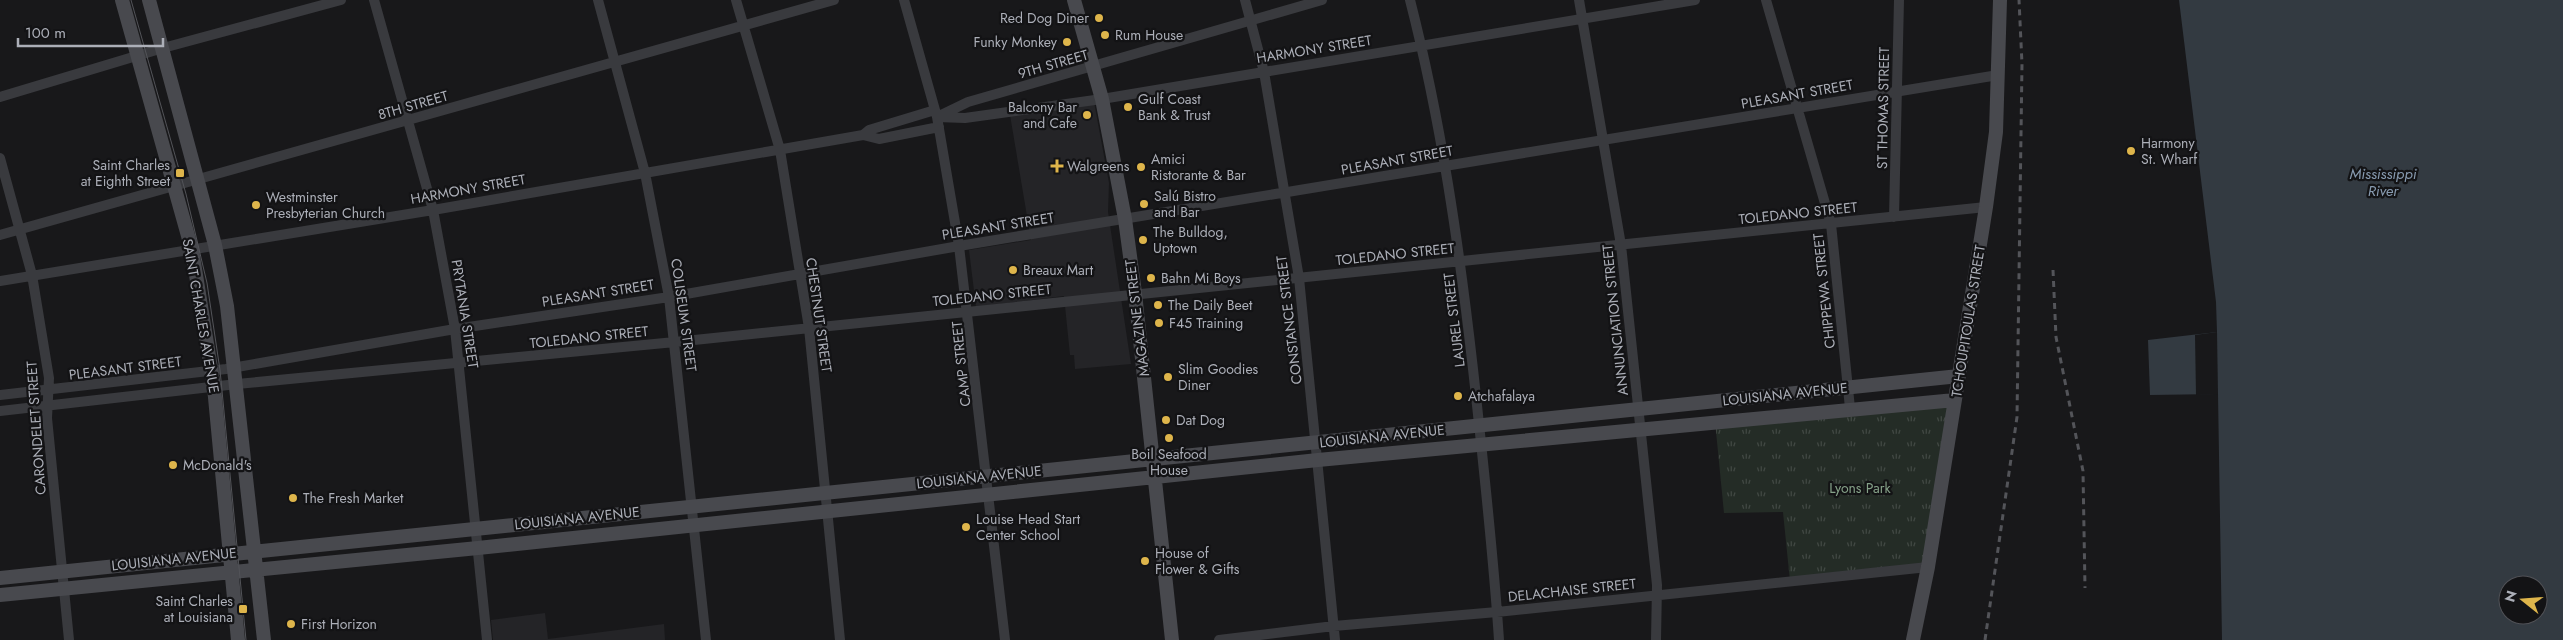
<svg xmlns="http://www.w3.org/2000/svg" width="2563" height="640" viewBox="0 0 2563 640" font-family="Jost,sans-serif">
	<style>
		.built { fill: #242427 }
		.park { fill: url(#park-tufts) }
		.water { fill: #333a41; fill-rule: evenodd }
		.pier { fill: #18181a }
		.lines { fill: none; stroke-linecap: round; stroke-linejoin: round }
		.street { stroke: #393a3e; stroke-width: 10 }
		.secondary { stroke: #48494e; stroke-width: 14 }
		.tram { stroke: #535459; stroke-width: 1 }
		.rail { stroke: #535459; stroke-width: 3; stroke-dasharray: 6 5; stroke-linecap: butt }
		.poi-dot { fill: #deb54b; stroke: #131315; stroke-width: 2 }
		.labels { text-anchor: middle; dominant-baseline: central; stroke-width: 4.5; stroke-linejoin: round; paint-order: stroke }
		.poi-label { font-size: 14px; fill: #acafb8; stroke: #131315; text-anchor: start }
		.street-label { font-size: 14px; fill: #acafb8; stroke: #131315 }
		.park-label { font-size: 14px; fill: #85a188; stroke: #131315 }
		.water-label { font-size: 15px; font-style: italic; fill: #879aaf; stroke: #131315 }
	</style>
	<defs>
		<pattern id="park-tufts" width="24" height="20" patternUnits="userSpaceOnUse" patternTransform="scale(1.25)"><rect width="24" height="20" fill="#242c26"/><path d="M3 7l-1-3M5 7V3M7 7l1-3M15 17l-1-3M17 17v-4M19 17l1-3" fill="none" stroke="#414843"/></pattern>
	</defs>
	<rect width="100%" height="100%" fill="#18181a"/>
	<path class="built" d="M1094,102L1109,183L1108,212L1131,364L1075,369L1074,355H1070L1064,296L976,307L969,250L1031,240L1010,115Z
		M545,613L548,639L664,624L665,640H493L491,620Z"/>
	<path class="park" d="M1955,400L1928,567L1790,581L1783,512L1724,513L1715,421Z"/>
	<path class="water" d="M2179,0H2563V640H2222L2218,394L2150,395L2148,340L2217,332L2216,302ZM2508,585H2538V615H2508Z"/>
	<path class="pier" d="M2217,332L2218,394L2196,395L2195,335Z"/>
	<g class="lines">
		<path class="street" d="M374,0L433,210L455,329L487,640
			M598,0L645,173L669,297L706,640
			M736,0L780,150L809,328L840,640
			M904,0L937,117L959,246L1005,640
			M1245,0L1264,72L1299,278L1335,640
			M1410,0C1441,121 1459,245 1473,369C1483,459 1493,549 1499,640
			M1579,0L1621,245L1657,585L1656,640
			M1766,0L1831,224L1850,408
			M0,97L163,48L341,0
			M939,116L968,102L1322,0
			M937,117L965,118L1102,99L1695,0
			M863,135L879,139L939,127
			M0,158L32,275L49,378L47,418L69,640
			M1894,217L1899,0
			M0,235L834,0
			M0,281L433,210L863,135L869,130L935,110
			M0,395L226,369L455,329L669,297L959,246L1998,75
			M0,411L237,384L675,342L1986,207
			M1219,640L1334,626L1497,612L1928,567"/>
		<path class="secondary" d="M122,0L192,250L214,387L238,640
			M149,0L215,245L227,306L264,640
			M1074,0L1102,99L1125,219L1135,293L1172,640
			M0,578L1959,376
			M0,595L478,548L1318,460L1955,400
			M1913,640L1928,567L1986,207L1996,132L2000,0"/>
		<path class="tram" d="M131,0L186,194L207,283L220,370L246,640"/>
		<path class="rail" d="M2053,270L2056,337L2083,471L2085,588
			M1985,640L2017,417L2022,64L2019,0"/>
	</g>
	<g class="poi-dot">
		<circle cx="1099" cy="18" r="5"/>
		<circle cx="1105" cy="35" r="5"/>
		<circle cx="1067" cy="42" r="5"/>
		<circle cx="1128" cy="107" r="5"/>
		<circle cx="1087" cy="115" r="5"/>
		<circle cx="2131" cy="151" r="5"/>
		<path d="M1054.5 158.5h5v5h5v5h-5v5h-5v-5h-5v-5h5z"/>
		<circle cx="1141" cy="167" r="5"/>
		<rect x="175" y="168" width="10" height="10" rx="2.5"/>
		<circle cx="1144" cy="204" r="5"/>
		<circle cx="256" cy="205" r="5"/>
		<circle cx="1143" cy="240" r="5"/>
		<circle cx="1013" cy="270" r="5"/>
		<circle cx="1151" cy="278" r="5"/>
		<circle cx="1158" cy="305" r="5"/>
		<circle cx="1159" cy="323" r="5"/>
		<circle cx="1168" cy="377" r="5"/>
		<circle cx="1458" cy="396" r="5"/>
		<circle cx="1166" cy="420" r="5"/>
		<circle cx="1169" cy="438" r="5"/>
		<circle cx="173" cy="465" r="5"/>
		<circle cx="293" cy="498" r="5"/>
		<circle cx="966" cy="527" r="5"/>
		<circle cx="1145" cy="561" r="5"/>
		<rect x="238" y="604" width="10" height="10" rx="2.5"/>
		<circle cx="291" cy="624" r="5"/>
	</g>
	<g class="labels">
		<g class="poi-label">
			<text x="1089" y="18" text-anchor="end">Red Dog Diner</text>
			<text x="1115" y="35">Rum House</text>
			<text x="1057" y="42" text-anchor="end">Funky Monkey</text>
			<text x="1138" y="99">Gulf Coast<tspan x="1138" dy="16">Bank &amp; Trust</tspan></text>
			<text x="1077" y="107" text-anchor="end">Balcony Bar<tspan x="1077" dy="16">and Cafe</tspan></text>
			<text x="2141" y="143">Harmony<tspan x="2141" dy="16">St. Wharf</tspan></text>
			<text x="1151" y="159">Amici<tspan x="1151" dy="16">Ristorante &amp; Bar</tspan></text>
			<text x="170" y="165" text-anchor="end">Saint Charles<tspan x="170" dy="16">at Eighth Street</tspan></text>
			<text x="1067" y="166">Walgreens</text>
			<text x="1154" y="196">Salú Bistro<tspan x="1154" dy="16">and Bar</tspan></text>
			<text x="266" y="197">Westminster<tspan x="266" dy="16">Presbyterian Church</tspan></text>
			<text x="1153" y="232">The Bulldog,<tspan x="1153" dy="16">Uptown</tspan></text>
			<text x="1023" y="270">Breaux Mart</text>
			<text x="1161" y="278">Bahn Mi Boys</text>
			<text x="1168" y="305">The Daily Beet</text>
			<text x="1169" y="323">F45 Training</text>
			<text x="1178" y="369">Slim Goodies<tspan x="1178" dy="16">Diner</tspan></text>
			<text x="1468" y="396">Atchafalaya</text>
			<text x="1176" y="420">Dat Dog</text>
			<text x="1169" y="454" text-anchor="middle">Boil Seafood<tspan x="1169" dy="16">House</tspan></text>
			<text x="183" y="465">McDonald's</text>
			<text x="303" y="498">The Fresh Market</text>
			<text x="976" y="519">Louise Head Start<tspan x="976" dy="16">Center School</tspan></text>
			<text x="1155" y="553">House of<tspan x="1155" dy="16">Flower &amp; Gifts</tspan></text>
			<text x="233" y="601" text-anchor="end">Saint Charles<tspan x="233" dy="16">at Louisiana</tspan></text>
			<text x="301" y="624">First Horizon</text>
		</g>
		<g class="street-label">
			<text transform="translate(1314 49) rotate(-9)">HARMONY STREET</text>
			<text transform="translate(1053 64) rotate(-16)">9TH STREET</text>
			<text transform="translate(1797 94) rotate(-10)">PLEASANT STREET</text>
			<text transform="translate(413 105) rotate(-16)">8TH STREET</text>
			<text transform="translate(1883 108) rotate(-89)">ST THOMAS STREET</text>
			<text transform="translate(1397 160) rotate(-10)">PLEASANT STREET</text>
			<text transform="translate(468 189) rotate(-10)">HARMONY STREET</text>
			<text transform="translate(1798 213) rotate(-6)">TOLEDANO STREET</text>
			<text transform="translate(998 226) rotate(-9)">PLEASANT STREET</text>
			<text transform="translate(1395 254) rotate(-6)">TOLEDANO STREET</text>
			<text transform="translate(1824 291) rotate(-96)">CHIPPEWA STREET</text>
			<text transform="translate(598 293) rotate(-9)">PLEASANT STREET</text>
			<text transform="translate(992 295) rotate(-6)">TOLEDANO STREET</text>
			<text transform="translate(465 314) rotate(81)">PRYTANIA STREET</text>
			<text transform="translate(684 315) rotate(82)">COLISEUM STREET</text>
			<text transform="translate(819 315) rotate(82)">CHESTNUT STREET</text>
			<text transform="translate(201 316) rotate(80)">SAINT CHARLES AVENUE</text>
			<text transform="translate(1137 318) rotate(-97)">MAGAZINE STREET</text>
			<text transform="translate(1289 320) rotate(-97)">CONSTANCE STREET</text>
			<text transform="translate(1454 320) rotate(-97)">LAUREL STREET</text>
			<text transform="translate(1615 320) rotate(-96)">ANNUNCIATION STREET</text>
			<text transform="translate(1968 321) rotate(-81)">TCHOUPITOULAS STREET</text>
			<text transform="translate(589 337) rotate(-6)">TOLEDANO STREET</text>
			<text transform="translate(961 364) rotate(-96)">CAMP STREET</text>
			<text transform="translate(125 368) rotate(-7)">PLEASANT STREET</text>
			<text transform="translate(1785 394) rotate(-6)">LOUISIANA AVENUE</text>
			<text transform="translate(36 428) rotate(-94)">CARONDELET STREET</text>
			<text transform="translate(1382 436) rotate(-6)">LOUISIANA AVENUE</text>
			<text transform="translate(979 477) rotate(-6)">LOUISIANA AVENUE</text>
			<text transform="translate(577 518) rotate(-6)">LOUISIANA AVENUE</text>
			<text transform="translate(174 559) rotate(-6)">LOUISIANA AVENUE</text>
			<text transform="translate(1572 590) rotate(-6)">DELACHAISE STREET</text>
		</g>
		<g class="park-label">
			<text x="1860" y="488">Lyons Park</text>
		</g>
		<g class="water-label">
			<text x="2383" y="174">Mississippi<tspan x="2383" dy="17">River</tspan></text>
		</g>
	</g>
	<g transform="translate(2523 600) rotate(287)"><circle r="24" fill="#131315" stroke="#505156"/>
	<path d="M0-4L9 19L0 12L-9 19Z" fill="#deb54b"/>
	<text y="-8" font-size="14" font-weight="bold" text-anchor="middle" fill="#acafb8">N</text>
	</g>
	<path d="M18 38v8h145v-8" fill="none" stroke="#acafb8" stroke-width="2.5"/>
	<text x="25" y="38" font-size="15" fill="#acafb8" stroke="#131315" stroke-width="4" paint-order="stroke">100 m</text>
</svg>
